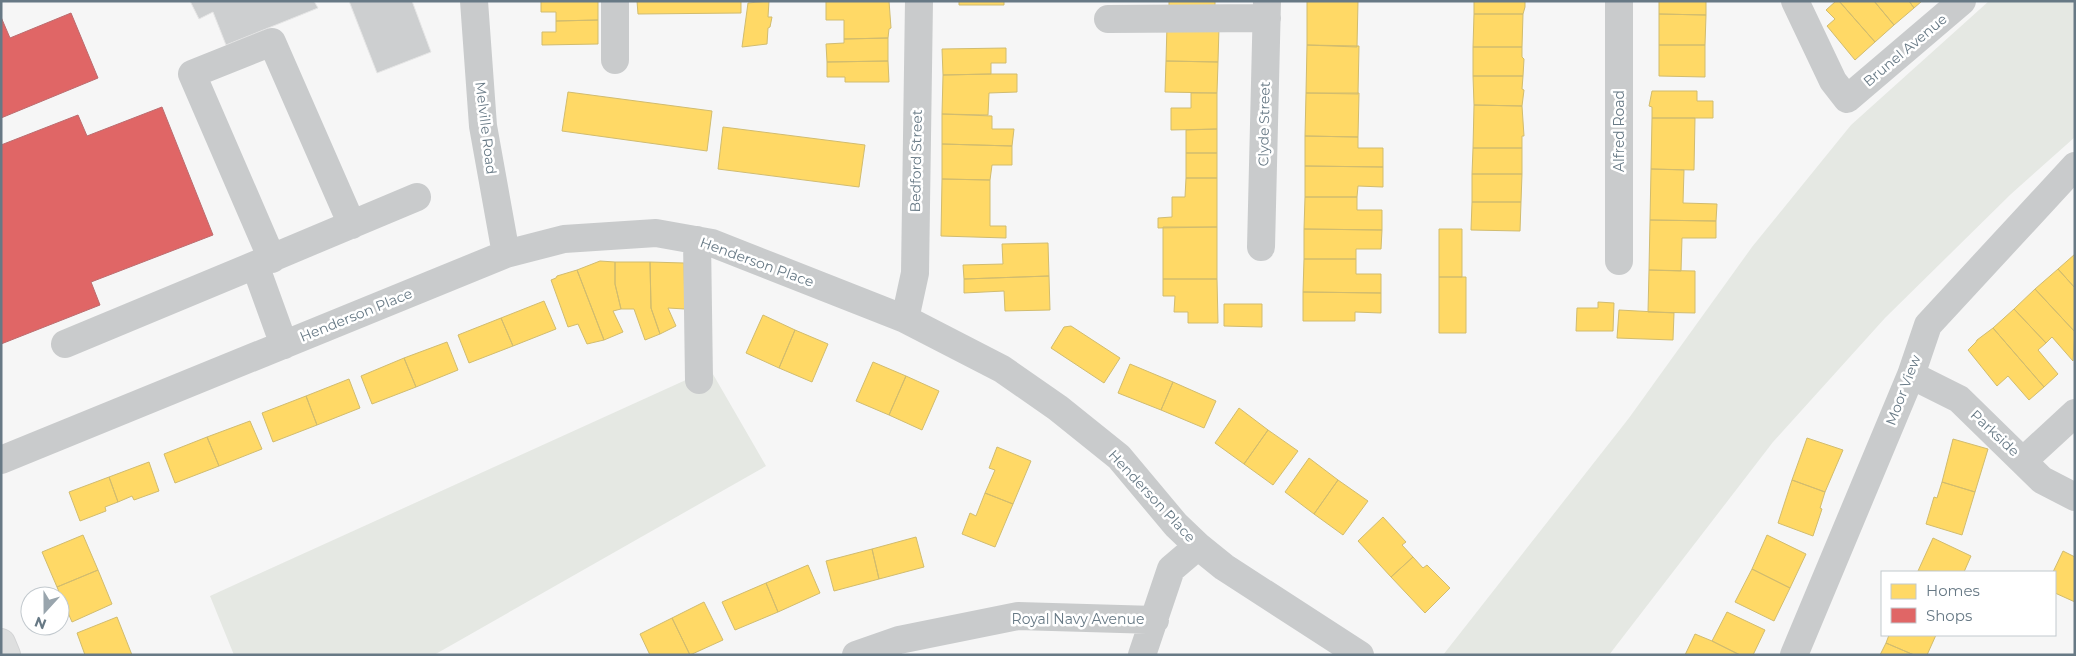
<svg xmlns="http://www.w3.org/2000/svg" width="2076" height="656" viewBox="0 0 2076 656" font-family="Montserrat,sans-serif">
	<style>
		.green { fill: #e5e8e3 }
		.homes { fill: #ffd966; stroke: #d1bc6f }
		.shops { fill: #e06666; stroke: #bc6c6f }
		.building { fill: #cdcfd0; stroke: #e6e6e6 }
		.lines { fill: none; stroke-linecap: round; stroke-linejoin: round }
		.major-casing { stroke: #d2d3d4; stroke-width: 30 }
		.minor { stroke: #c9cbcc; stroke-width: 28 }
		.major { stroke: #dedfdf; stroke-width: 28 }
		.labels { text-anchor: middle; dominant-baseline: central; stroke-width: 5; stroke-linejoin: round; paint-order: stroke }
		.street-label { font-size: 14px; fill: #677985; stroke: #fff }
	</style>
	<rect width="100%" height="100%" fill="#f6f6f6"/>
	<path class="green" d="M1989,1H2075V137L2011,194L1885,318L1773,442L1609,655H1443L1629,418L1752,247L1851,125Z
		M710,369L766,466L434,655H234L210,596Z"/>
	<path class="homes" d="M541,1H598V20L556,21V12H541Z
		M637,1H741V13L638,14Z
		M769,1L768,17H772L770,27L768,28L767,44L742,47L748,3Z
		M826,1H889L891,28L889,29L888,38L844,39V20H826Z
		M959,1H1004V5H959Z
		M1169,1H1215V10H1169Z
		M1307,1H1358L1357,47L1307,45Z
		M1474,1H1525V7L1523,14H1474Z
		M1659,1H1706V15L1659,14Z
		M1836,1H1839L1875,42L1855,60L1827,26L1835,19L1826,10Z
		M1839,1H1874L1894,25L1875,42Z
		M1874,1H1909L1914,8L1894,25Z
		M1909,1H1922L1914,8Z
		M1474,14H1523L1522,47H1473Z
		M1659,14L1706,15L1705,45H1659Z
		M598,20V44L542,45V32H556V21Z
		M1167,25L1219,27L1218,62L1166,61Z
		M888,38V61L827,62L826,44L844,43V39Z
		M1307,45L1359,46L1358,94L1306,93Z
		M1659,45H1705V77L1659,76Z
		M1473,47H1522V57L1524,59L1523,76H1473Z
		M1006,48V63H991V74L943,75L942,49Z
		M888,61L889,82H845V77H827V62Z
		M1166,61L1218,62L1217,93L1165,92Z
		M991,74H1017V92L989,93L988,115L942,114L943,75Z
		M1473,76H1523L1522,89L1524,90L1522,106L1474,105Z
		M1652,91H1697V101H1713V118H1652V107L1649,106Z
		M568,92L712,111L707,151L562,131Z
		M1191,93H1217V129L1171,130V108H1191Z
		M1306,93H1359L1358,137L1305,136Z
		M1474,105L1522,106L1524,136H1522V148H1473Z
		M942,114L992,116V129H1014L1012,146L942,144Z
		M1652,118H1695L1694,170L1651,169Z
		M723,127L865,145L859,187L718,169Z
		M1217,129V153H1186V130Z
		M1305,136L1358,137V148H1383V167L1305,166Z
		M942,144L1012,146V165H992L990,180L942,179Z
		M1473,148H1522V174H1472Z
		M1186,153H1217V178H1186Z
		M1305,166L1383,167V187L1358,186L1357,197H1305Z
		M1651,169L1684,170L1683,203L1717,204L1716,221L1650,220Z
		M1472,174H1522L1521,202H1472Z
		M1186,178H1217V227L1158,228V218L1172,217V197H1185Z
		M942,179L990,180V226H1006V238L941,236Z
		M1305,197H1357V210H1382V230L1304,229Z
		M1472,202H1521L1520,231L1471,230Z
		M1650,220L1716,221V238H1682L1681,271L1649,270Z
		M1163,227H1217V279H1163Z
		M1304,229L1382,230L1381,249H1356V259H1304Z
		M1439,229H1462V277H1439Z
		M1048,243L1049,276L964,279L963,265L1003,264L1002,244Z
		M2075,254V288L2058,269Z
		M1304,259H1356V274H1381V293L1303,292Z
		M600,261L615,262V284L621,309L613,311L623,332L604,340L577,270Z
		M615,262H650L651,308L660,334L645,340L634,309H621L615,284Z
		M650,262L684,263L685,309L668,308L676,326L660,334L651,308Z
		M2058,269L2075,288V332L2035,289Z
		M577,270L604,340L587,344L578,324L568,327L551,280L556,278L557,276Z
		M1649,270L1695,271V313L1648,312Z
		M1049,276L1050,310L1005,311L1004,291L964,293V279Z
		M1439,277H1466V333H1439Z
		M1163,279H1217L1218,323H1188V312H1174L1175,296H1163Z
		M2035,289L2075,332L2073,361L2052,337L2046,343L2014,309Z
		M1303,292L1381,293V313L1355,312V321H1303Z
		M544,301L556,329L513,346L501,318Z
		M1598,302L1614,303L1613,331H1576L1577,308H1598Z
		M1224,304H1262V327L1224,326Z
		M2014,309L2046,343L2038,350L2058,374L2044,387L1993,328Z
		M1619,310L1674,313L1673,340L1617,338Z
		M763,315L795,330L779,368L746,353Z
		M501,318L513,346L469,363L458,335Z
		M1071,326L1120,358L1104,383L1051,348L1064,327Z
		M1993,328L2044,387L2029,400L2008,376L1997,386L1968,350L1976,342L1977,340Z
		M795,330L828,344L812,382L779,368Z
		M447,342L458,370L416,387L404,358Z
		M404,358L416,387L372,404L361,376Z
		M873,362L906,376L889,415L856,401Z
		M1130,364L1173,382L1161,410L1118,393Z
		M906,376L939,391L922,430L889,415Z
		M349,379L360,408L317,425L306,396Z
		M1173,382L1216,401L1204,428L1161,410Z
		M306,396L317,425L273,442L262,413Z
		M1239,408L1268,430L1244,464L1215,443Z
		M250,421L262,449L219,466L207,437Z
		M1268,430L1298,451L1273,485L1244,464Z
		M207,437L219,466L175,483L164,454Z
		M1807,438L1843,450L1825,492L1792,480Z
		M1953,439L1988,449L1975,492L1942,482Z
		M997,447L1031,461L1013,504L985,493L995,470L989,468Z
		M1309,458L1338,480L1314,514L1285,492Z
		M149,462L159,491L134,500L132,496L118,502L109,477Z
		M109,477L118,502L105,507L106,511L80,521L69,492Z
		M1338,480L1368,501L1343,535L1314,514Z
		M1792,480L1825,492L1820,508L1822,509L1813,536L1778,523Z
		M1942,482L1975,492L1962,535L1926,524L1934,497L1937,498Z
		M985,493L1013,504L995,547L962,534L970,513L976,516Z
		M1383,517L1406,542L1402,545L1413,557L1391,577L1358,541Z
		M83,535L98,570L57,587L42,552Z
		M1767,535L1806,554L1790,588L1752,569Z
		M916,537L924,567L879,579L872,549Z
		M1933,538L1971,556L1964,572L1918,571Z
		M872,549L879,579L834,591L826,561Z
		M2063,551L2075,557V602L2055,593V572H2053Z
		M1413,557L1423,568L1427,565L1450,588L1425,613L1391,577Z
		M808,565L820,593L778,612L766,583Z
		M1752,569L1790,588L1774,621L1735,602Z
		M98,570L112,604L72,622L57,587Z
		M766,583L778,612L735,630L722,602Z
		M704,602L723,640L690,655L672,618Z
		M1727,612L1765,630L1753,655H1740L1712,641Z
		M117,617L132,655H85L77,633Z
		M672,618L690,655H650L640,634Z
		M1695,634L1712,641L1740,655H1685Z
		M1889,635H1936L1927,655H1914L1886,643Z
		M1886,643L1914,655H1880Z"/>
	<path class="shops" d="M71,13L98,78L1,118V17L10,38Z
		M162,107L213,235L91,282L100,305L1,344V145L78,115L87,136Z"/>
	<path class="building" d="M190,1H314L318,8L226,45L213,12L199,19Z
		M349,1H412L431,52L377,73Z"/>
	<g class="lines">
		<g class="major-casing">
			<path id="major" d="M1,643L6,655"/>
		</g>
		<path class="minor" d="M474,1L483,126L506,254
			M615,1V60
			M1795,1L1833,81L1847,99L1962,1
			M1108,19L1267,18
			M697,240L699,380
			M1261,247L1267,1
			M272,259L192,74L272,42L352,225
			M1619,261V1
			M905,319L915,273L919,1
			M65,344L255,265
			M284,345L255,265L417,197
			M1911,375L1959,399L2042,480L2075,497
			M1,460L506,254L564,239L656,233L712,243L905,319L1002,369L1058,408L1119,457L1176,525L1198,546L1224,567L1360,655
			M2023,461L2075,413
			M856,655L899,640L1018,616L1155,620
			M1142,655L1171,569L1198,546
			M1794,655L1911,375L1928,325L2075,166"/>
		<use href="#major" class="major"/>
	</g>
	<g class="labels">
		<g class="street-label">
			<text transform="translate(1905 50) rotate(-40)">Brunel Avenue</text>
			<text transform="translate(1264 124) rotate(-89)">Clyde Street</text>
			<text transform="translate(486 128) rotate(83)">Melville Road</text>
			<text transform="translate(1619 131) rotate(-90)">Alfred Road</text>
			<text transform="translate(916 161) rotate(-89)">Bedford Street</text>
			<text transform="translate(757 262) rotate(20)">Henderson Place</text>
			<text transform="translate(356 315) rotate(-22)">Henderson Place</text>
			<text transform="translate(1903 390) rotate(-69)">Moor View</text>
			<text transform="translate(1995 433) rotate(43)">Parkside</text>
			<text transform="translate(1152 496) rotate(47)">Henderson Place</text>
			<text x="1078" y="619">Royal Navy Avenue</text>
		</g>
	</g>
	<rect width="2076" height="656" fill="none" stroke="#677985" stroke-width="5"/>
	<rect x="1881" y="571" width="175" height="65" fill="#ffffff" stroke="#c2c9ce"/>
	<rect x="1891" y="584" width="25" height="15" fill="#ffd966" stroke="#c2c9ce"/>
	<text x="1926" y="596" font-size="15" fill="#677985">Homes</text>
	<rect x="1891" y="608" width="25" height="15" fill="#e06666" stroke="#c2c9ce"/>
	<text x="1926" y="621" font-size="15" fill="#677985">Shops</text>
	<g transform="translate(45 611) rotate(201)"><circle r="24" fill="#ffffff" stroke="#c2c9ce"/>
	<path d="M0-4L9 19L0 12L-9 19Z" fill="#99a5ad"/>
	<text y="-8" font-size="14" font-weight="bold" text-anchor="middle" fill="#677985">N</text>
	</g>
</svg>
